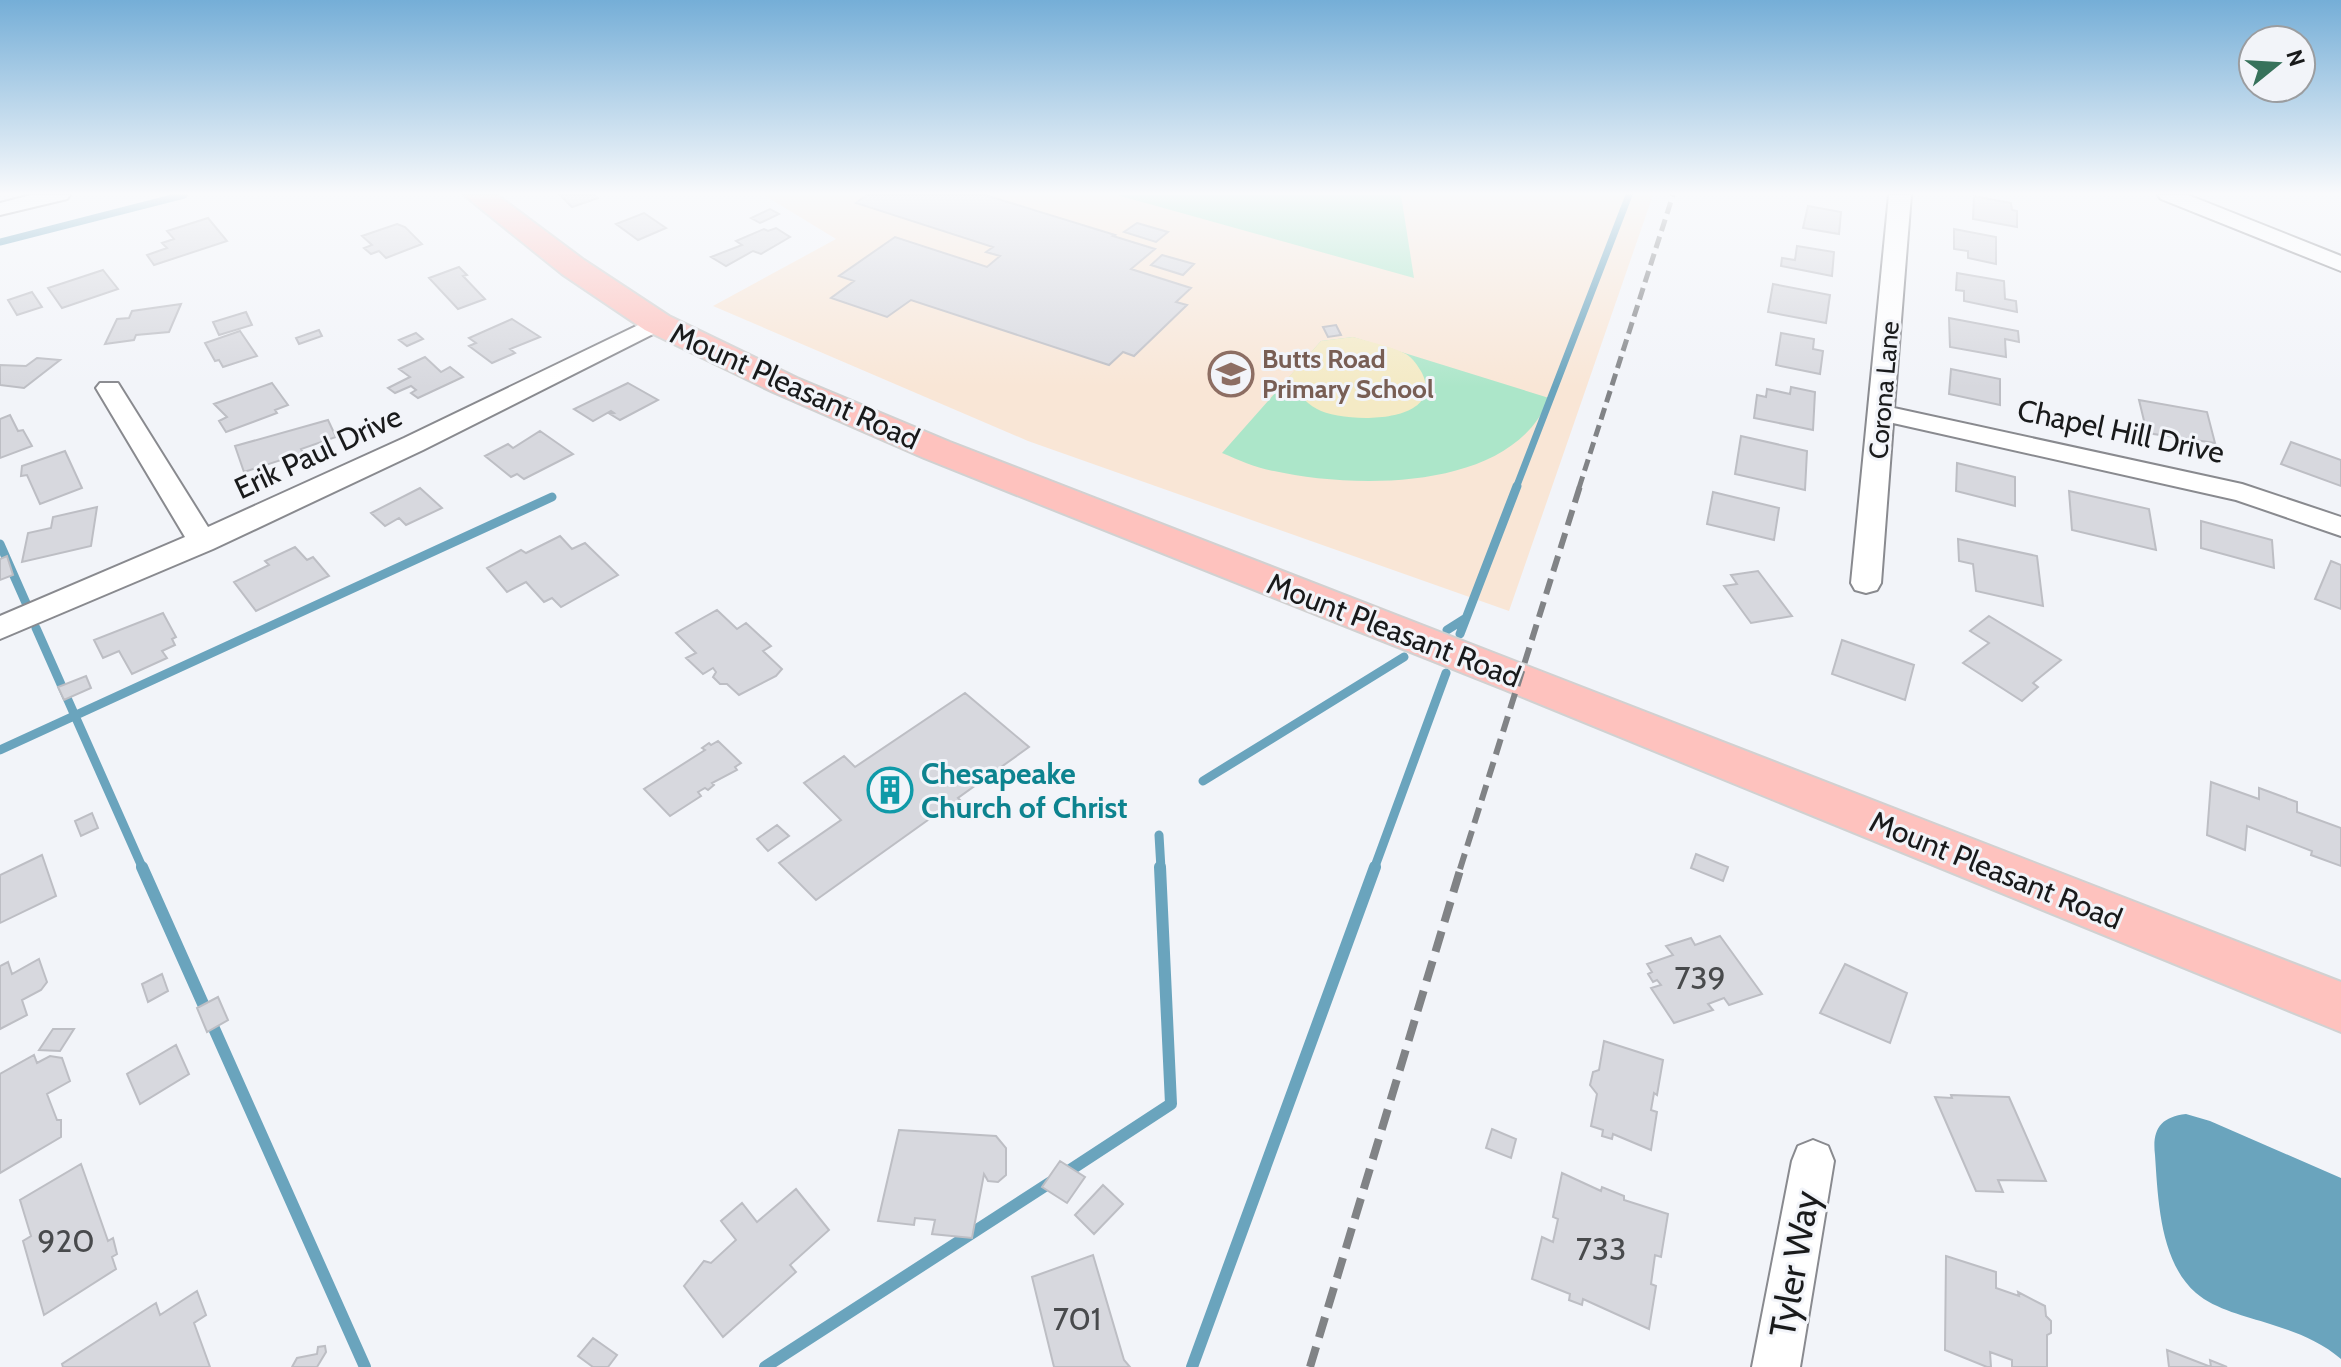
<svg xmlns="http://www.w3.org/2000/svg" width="2341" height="1367" viewBox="0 0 2341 1367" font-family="Cabin,sans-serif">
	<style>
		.education { fill: #f9e6d6 }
		.green { fill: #ace6c9 }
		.sand { fill: #f4eac5 }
		.water { fill: #6aa4bd }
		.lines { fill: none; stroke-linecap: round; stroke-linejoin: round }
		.stream-far2 { stroke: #6aa4bd; stroke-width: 7 }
		.stream-far1 { stroke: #6aa4bd; stroke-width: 9 }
		.stream { stroke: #6aa4bd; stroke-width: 12 }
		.building { fill: #d7d8de; stroke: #bdbec4; stroke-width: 2 }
		.minor-casing { stroke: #898a8f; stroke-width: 4 }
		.trunk-casing { stroke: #d1d1d1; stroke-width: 4 }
		.minor { fill: #fff; fill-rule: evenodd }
		.trunk { fill: #fec2be; fill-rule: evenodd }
		.rail-far2 { stroke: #818386; stroke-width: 5; stroke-dasharray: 12 6; stroke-linecap: butt }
		.rail-far1 { stroke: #818386; stroke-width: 6; stroke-dasharray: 16 8; stroke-linecap: butt }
		.rail { stroke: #818386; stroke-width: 8; stroke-dasharray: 21 10; stroke-linecap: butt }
		.labels { text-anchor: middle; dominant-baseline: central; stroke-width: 6; stroke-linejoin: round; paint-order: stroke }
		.far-education-label { font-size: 26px; font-weight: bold; fill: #785e54; stroke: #f2f4f9; text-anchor: start }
		.far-street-label { font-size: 26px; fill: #191a1b; stroke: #f2f4f9 }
		.street-label { font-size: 30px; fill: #191a1b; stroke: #f2f4f9 }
		.culture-label { font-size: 30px; font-weight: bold; fill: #0d838f; stroke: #f2f4f9; text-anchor: start }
		.near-number-label { font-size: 32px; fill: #484a4c }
		.near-street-label { font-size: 36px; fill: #191a1b; stroke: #f2f4f9 }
	</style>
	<rect width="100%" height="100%" fill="#f2f4f9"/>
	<path class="education" d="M764,195H1653L1509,611L1028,441L713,306L836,239Z"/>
	<path class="green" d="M1117,195H1401L1414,278Z
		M1353,337L1549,398C1513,492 1355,489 1274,471C1256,468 1239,460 1222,453L1321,341Z"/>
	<path class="sand" d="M1353,337C1370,342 1391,346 1406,354C1413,358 1418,366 1422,373C1447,425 1344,424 1317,409C1304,402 1296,391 1288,378L1321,341Z"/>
	<path class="water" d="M2186,1114L2210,1121L2341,1178V1359C2320,1341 2296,1332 2270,1324C2246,1316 2216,1310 2196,1293C2160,1262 2158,1199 2155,1155C2152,1130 2160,1117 2186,1114Z"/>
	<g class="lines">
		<path class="stream-far2" d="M0,242L184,195
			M1516,488L1629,195"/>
		<path class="stream-far1" d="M0,544L26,603
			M36,628L143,869
			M1447,630L1466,618
			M1460,634L1517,486
			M0,750L552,497
			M1203,781L1404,657
			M1159,835L1161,869
			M1374,869L1446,673"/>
		<path class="stream" d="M142,867L365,1367
			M1064,1174L1171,1104L1160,867
			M765,1367L1051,1182
			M1192,1367L1375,867"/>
	</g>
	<path class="building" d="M560,195H595L598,198L572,207Z
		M867,195H985L1115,235L1113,236L1155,249L1131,269L1191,288L1176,302L1187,305L1134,356L1123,352L1109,365L911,300L887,317L831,298L854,281L839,276L895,237L987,267L1000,256L986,252L993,247L856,203Z
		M1974,196L2011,203L2012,210L2017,211V227L1973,219Z
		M1808,206L1841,212L1839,234L1803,228Z
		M770,209L779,214L760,223L751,218Z
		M644,213L666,228L638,240L616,224Z
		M208,218L227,241L154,265L147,255L167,248L162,243L174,239L167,231Z
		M1137,223L1168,232L1156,242L1124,232Z
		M397,224L405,227L422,244L386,258L379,251L371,254L364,248L372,245L362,236Z
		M776,228L790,237L761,254L753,251L726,266L711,257L742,245L736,241L764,229L768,231Z
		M1954,229L1996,237V264L1968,258V251L1954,249Z
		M1797,246L1834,252L1832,276L1781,266L1782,258L1795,260Z
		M1162,255L1194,264L1183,275L1151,265Z
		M459,267L467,275L463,276L485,299L458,309L429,278Z
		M103,270L118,289L62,308L48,288Z
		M1957,273L2004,281L2005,299L2016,301L2017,312L1964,301V291L1956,290Z
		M1773,284L1830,295L1826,323L1768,312Z
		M32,292L42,307L17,315L8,300Z
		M181,304L169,332L136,335L134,340L105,344L117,319L129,318L132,311Z
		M246,312L252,325L219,335L213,322Z
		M1949,318L2018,331L2019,342L2005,339L2006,357L1950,347Z
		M512,319L540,337L510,349L515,353L492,363L469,346L476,343L469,338Z
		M1336,325L1341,335L1328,337L1323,327Z
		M319,330L322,336L299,344L296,338Z
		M240,331L257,356L223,367L219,360L215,361L205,343Z
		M416,333L423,339L407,346L399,340Z
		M1781,333L1814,339L1813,349L1823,351L1820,374L1776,365Z
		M425,357L441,372L450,367L463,377L418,398L411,393L416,390L411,386L395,393L388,388L410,377L399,369Z
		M37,358L60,360L24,388L0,385V365L26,366Z
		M1951,369L2000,379V405L1949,394Z
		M272,383L288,405L275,410L277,413L226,432L219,421L227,417L214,404Z
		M628,383L658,400L620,420L610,414L614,413L611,411L593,421L574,409Z
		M1791,387L1815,392L1813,430L1754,418L1757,395L1766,397L1767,389L1790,394Z
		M2139,400L2207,412L2215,443L2147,433Z
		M10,415L18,431L23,430L32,446L0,458V419Z
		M328,420L336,437L301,449L303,453L244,472L235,446Z
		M540,431L573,454L524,479L517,474L511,477L485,456L508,444L513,448Z
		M1741,436L1807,451L1805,490L1735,474Z
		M2291,442L2341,460V486L2281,464Z
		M65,451L82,488L40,504L27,475L21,476L22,466Z
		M1957,463L2015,477V506L1956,491Z
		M420,488L442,508L406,525L399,518L385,526L371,513Z
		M2069,491L2149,509L2156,550L2072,530Z
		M1713,492L1779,508L1774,540L1707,524Z
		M97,507L91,546L22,562L28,533L51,528L53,517Z
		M2201,521L2272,540L2274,568L2201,548Z
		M560,536L572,549L585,543L618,575L561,607L552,598L544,602L526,582L507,592L487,568L521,550L526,553Z
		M1958,539L2037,556L2043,606L1976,591L1973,564L1959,561Z
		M295,547L307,560L313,557L329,576L256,611L234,582L269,565L265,561Z
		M7,556L13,575L0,580V559Z
		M2331,561L2341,565V609L2315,599Z
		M1758,571L1792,616L1751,623L1724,586L1737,584L1731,575Z
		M717,610L737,629L746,623L771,646L763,651L782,669L776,676L739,695L727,684H720L713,677L716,672L713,668L703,674L686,658L696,653L676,633Z
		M163,613L176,637L172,639L175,645L162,651L167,658L132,674L119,651L103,658L94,640Z
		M1989,616L2061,660L2033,683L2038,687L2022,701L1963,663L1989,643L1970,631Z
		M1842,640L1914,665L1905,700L1832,674Z
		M86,676L91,688L64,700L58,687Z
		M965,693L1029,747L958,798L962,802L946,813L942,810L816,900L779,863L841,820L804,783L844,756L855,767Z
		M718,741L741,763L735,767L737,770L712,783L714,785L708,790L705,788L698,792L701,796L670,816L644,789L705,750L702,748L709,743L711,745Z
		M2211,782L2259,799V788L2297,802V812L2341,828V866L2311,855L2312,851L2247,826L2245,850L2207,835Z
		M92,813L98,828L81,836L75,821Z
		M777,825L789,836L768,851L757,839Z
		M1696,854L1728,867L1723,881L1691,868Z
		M42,855L56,896L0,923V875Z
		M1720,936L1762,994L1729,1005L1724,998L1708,1004L1713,1010L1674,1023L1651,988L1661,985L1657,980L1653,982L1648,974L1652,972L1647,964L1673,955L1666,946L1691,938L1695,945Z
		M39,959L47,982L41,990L22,1000L27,1015L0,1029V966L8,962L12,974Z
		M1845,964L1907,993L1890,1043L1820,1013Z
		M162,974L168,991L148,1002L142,984Z
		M218,997L228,1020L207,1032L197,1008Z
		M53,1029H74L60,1051L39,1050Z
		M1604,1041L1663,1060L1657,1095L1654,1093L1651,1110L1657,1112L1651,1150L1613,1134L1612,1139L1602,1136L1603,1130L1591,1126L1597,1094L1590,1085L1593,1072L1599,1070Z
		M176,1045L189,1074L140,1104L127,1074Z
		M34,1055L37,1063L50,1056L62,1058L70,1081L47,1094L57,1120H61V1137L0,1173V1074Z
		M1951,1095L2009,1097L2046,1181L1998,1180L2003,1192L1976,1191L1935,1097L1952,1098Z
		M1492,1129L1516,1139L1511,1158L1486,1148Z
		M899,1130L996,1136L1006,1148V1175L998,1182L988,1181L984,1174L972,1238L932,1234L935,1220L915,1218L914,1225L878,1221Z
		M1060,1161L1085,1177L1067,1203L1042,1187Z
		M81,1164L108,1241L113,1238L117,1254L112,1257L116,1269L44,1315L23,1241L31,1236L20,1200Z
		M1562,1173L1601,1191L1602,1187L1624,1196V1200L1668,1214L1661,1257L1655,1255L1651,1284L1656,1286L1649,1329L1583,1299L1582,1305L1569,1300L1570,1294L1532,1279L1542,1237L1553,1242L1558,1219L1553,1217Z
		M1103,1185L1123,1204L1094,1234L1075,1215Z
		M796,1189L829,1230L790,1265L796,1272L723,1337L684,1286L704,1261L711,1263L736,1240L721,1221L742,1203L757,1222Z
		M1093,1255L1124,1360L1130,1367H1054L1032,1277Z
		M1946,1256L1996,1272V1288L2019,1296L2018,1292L2045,1306L2046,1316L2051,1321V1333L2047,1335V1367H2012V1360L1990,1352L1991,1367H1987L1945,1350Z
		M197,1291L206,1315L194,1323L210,1367H63L62,1364L156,1303L160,1315Z
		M593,1338L617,1355L608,1367H593L578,1356Z
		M325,1346L326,1352L317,1367H292L297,1358L317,1354L318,1347Z
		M2167,1350L2211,1367L2210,1360L2227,1367H2169Z"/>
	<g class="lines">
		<g class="minor-casing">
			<path id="minor" d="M31,195H70L67,199L0,215V203Z
				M1889,195H1911L1894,408L2242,484L2341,517V536L2236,500L1893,423L1881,583L1877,590L1866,593L1855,590L1851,583Z
				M2158,195H2188L2341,256V271L2161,199Z
				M657,316L665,318L669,323L665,328L423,450L213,549L0,639V616L185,537L96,388L100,383H118L208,527L404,438Z
				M1813,1140L1828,1146L1834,1161L1800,1367H1752L1792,1161L1798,1146Z"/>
		</g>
		<g class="trunk-casing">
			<path id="trunk" d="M464,195H497L584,260L669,316L797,378L950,442L2341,982V1032L1503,689L924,458L773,392L645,330L562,274Z"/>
		</g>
		<use href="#minor" class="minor"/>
		<use href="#trunk" class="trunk"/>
		<path class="rail-far2" d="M1579,488L1673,195"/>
		<path class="rail-far1" d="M1460,869L1580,486"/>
		<path class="rail" d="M1310,1367L1461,867"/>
	</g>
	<linearGradient id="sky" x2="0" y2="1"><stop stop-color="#75aed7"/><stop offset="0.5" stop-color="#f9fafc"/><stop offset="1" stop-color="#f9fafc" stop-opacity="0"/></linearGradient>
	<rect width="2341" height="387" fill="url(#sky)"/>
	<defs>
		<g id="school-ring" transform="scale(2.3)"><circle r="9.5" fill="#f2f4f9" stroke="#8d6e63" stroke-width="1.5"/><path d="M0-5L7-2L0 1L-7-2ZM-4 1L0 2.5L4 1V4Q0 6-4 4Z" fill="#8d6e63"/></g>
		<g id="building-ring" transform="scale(2.3)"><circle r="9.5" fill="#f2f4f9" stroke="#0f9aa8" stroke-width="1.5"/><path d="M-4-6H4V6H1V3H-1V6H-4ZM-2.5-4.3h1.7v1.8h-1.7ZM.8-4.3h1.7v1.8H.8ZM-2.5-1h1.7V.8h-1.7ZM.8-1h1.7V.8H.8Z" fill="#0f9aa8"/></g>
	</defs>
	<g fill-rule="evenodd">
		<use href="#school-ring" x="1231" y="374"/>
		<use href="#building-ring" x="890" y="790"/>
	</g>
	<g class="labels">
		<g class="far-education-label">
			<text x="1262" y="359">Butts Road<tspan x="1262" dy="30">Primary School</tspan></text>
		</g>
		<g class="far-street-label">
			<text transform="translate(1884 390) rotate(-85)">Corona Lane</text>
		</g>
		<g class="street-label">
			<text transform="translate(795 386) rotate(24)">Mount Pleasant Road</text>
			<text transform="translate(2121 431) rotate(12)">Chapel Hill Drive</text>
			<text transform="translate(318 452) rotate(-25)">Erik Paul Drive</text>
			<text transform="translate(1394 630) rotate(21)">Mount Pleasant Road</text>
			<text transform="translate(1996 870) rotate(22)">Mount Pleasant Road</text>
		</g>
		<g class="culture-label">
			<text x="921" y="773">Chesapeake<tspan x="921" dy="34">Church of Christ</tspan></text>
		</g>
		<g class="near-number-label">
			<text x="1700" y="977">739</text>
			<text x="66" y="1240">920</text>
			<text x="1601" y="1248">733</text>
			<text x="1077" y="1318">701</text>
		</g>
		<g class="near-street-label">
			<text transform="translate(1794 1264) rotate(-80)">Tyler Way</text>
		</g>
	</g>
	<g transform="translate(2277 64) rotate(72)"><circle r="38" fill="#f2f4f9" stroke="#9b9da0" stroke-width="2"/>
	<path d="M0-6L14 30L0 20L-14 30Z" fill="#37725b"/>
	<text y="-12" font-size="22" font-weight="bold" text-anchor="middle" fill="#191a1b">N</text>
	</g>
</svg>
